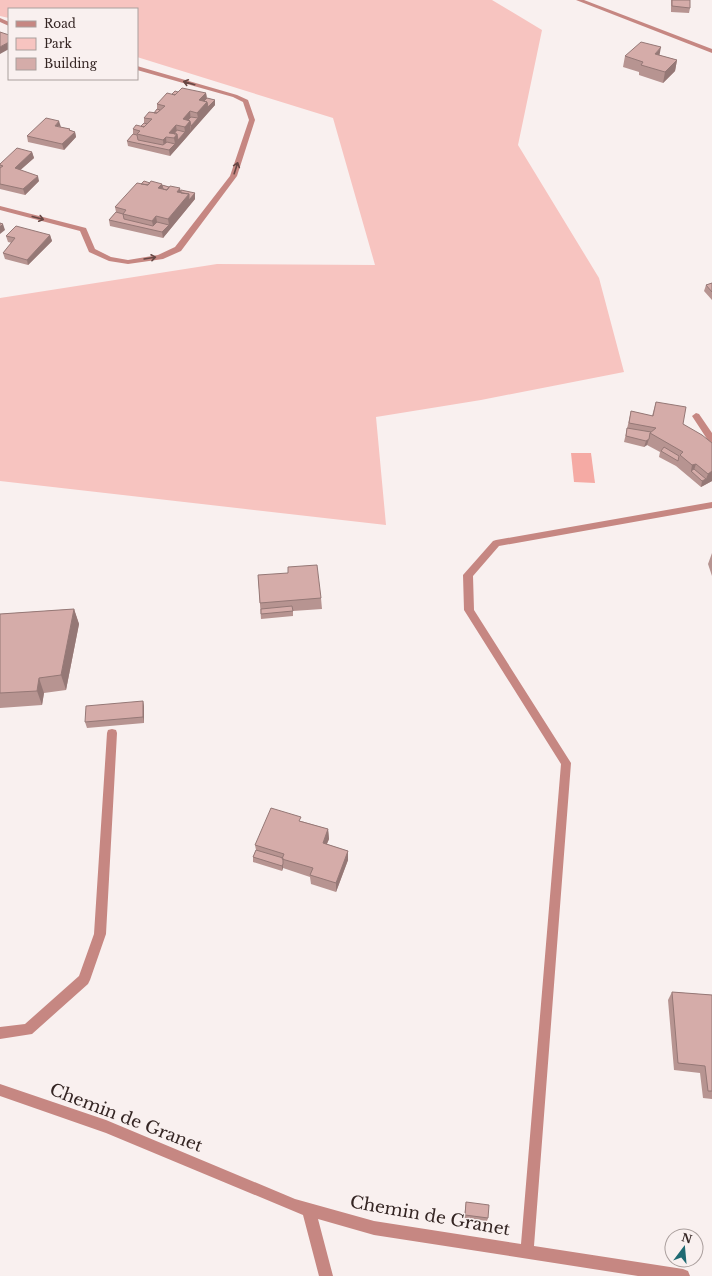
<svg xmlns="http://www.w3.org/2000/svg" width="712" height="1276" viewBox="0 0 712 1276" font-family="'Libre Baskerville',serif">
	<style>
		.green { fill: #f7c4c0 }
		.water { fill: #f5aaa4 }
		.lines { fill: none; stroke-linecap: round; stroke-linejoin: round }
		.service { fill: #c68782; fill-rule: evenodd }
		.minor { fill: #c68782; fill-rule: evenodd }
		.tertiary { fill: #c68782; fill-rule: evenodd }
		.wall { fill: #b79491 }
		.shaded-wall { fill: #957876 }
		.building { fill: #d5aca9; stroke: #957876 }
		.oneway { stroke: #674744 }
		.labels { text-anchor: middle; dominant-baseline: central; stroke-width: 3; stroke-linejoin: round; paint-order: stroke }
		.near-street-label { font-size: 17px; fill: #342523; stroke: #f9f0ef }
	</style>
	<rect width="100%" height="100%" fill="#f9f0ef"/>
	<path class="green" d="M0,0H492L542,30L518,145L599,278L624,372L481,400L376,417L386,525L0,481V298L217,264L375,265L333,118L137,57V9H9V18L0,16Z"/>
	<path class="water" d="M571,453H591L595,483L574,482Z"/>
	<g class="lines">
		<path class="service" d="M112,729L116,730L117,733L106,934L90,980L88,984L32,1034L0,1039V1027L25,1024L79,976L94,934L107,733L108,730Z"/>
		<path class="minor" d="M0,18L9,22V26L0,22Z
			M137,66L237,95L248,100L255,120L237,176L181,251L163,259L128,264L109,261L89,252L80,231L0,210V206L86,228L95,249L111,257L128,260L158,255L175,247L230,176L249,120L243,102L233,97L137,70Z
			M696,413L699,414L712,433V443L709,442L692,416Z
			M712,502V508L499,546L473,576L474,610L571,763L534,1246L683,1269L688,1271L690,1276H638L374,1235L318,1219L333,1276H319L303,1215L106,1133L0,1096V1084L106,1120L295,1199L374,1221L521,1244L561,764L464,610L463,575L493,541L496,540Z"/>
		<path class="tertiary" d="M576,0H584L712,49V53Z"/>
	</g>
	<path class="wall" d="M671,0H690V8L689,13L671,12Z
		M659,55L677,60L675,71L663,83L639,75V72L623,67L625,56Z
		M178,92L206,93L207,98L215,100V105L170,156L128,146L127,141L133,134V129L141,126L144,123V118L154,113L157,109V104L172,94Z
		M60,127L70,129V130L75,132L76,137L64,150L28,142L27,136Z
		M32,152L34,158L20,170L39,181L25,195L0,189V164Z
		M141,184L162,185L180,190L195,199L163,238L110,226L109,220L116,212L115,207Z
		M50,235L52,241L28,265L5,259L3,253L12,243L8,242L6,236Z
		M712,283V300L704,291L706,285Z
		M656,402L683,424L712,443V481L701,487L676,466L659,457L660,452L647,445L644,447L624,442L631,411L652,416Z
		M712,553V576L708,564Z
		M258,575L321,598L322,609L293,611V616L261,619Z
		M74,609L79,624L66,690L44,693L42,705L0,708V614Z
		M143,701L144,707V723L87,728L85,722Z
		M301,821L328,829L329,839L327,844L348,851V860L336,892L311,884L310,877L283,868L282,871L253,862V857L256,850L255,845Z
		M672,992L712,995V1099L703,1098L700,1073L674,1070L668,1000Z
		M466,1202L488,1218L487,1221L464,1218Z"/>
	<path class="shaded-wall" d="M9,42V49L0,54V47Z
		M661,47L659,58L655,54Z
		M677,60L675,71L663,83L665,72Z
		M206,93L208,107L215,100V105L191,132V126L198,118L197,113L199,100Z
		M190,111L191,122L190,123L191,132L186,138L183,119Z
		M59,121L61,127L55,126Z
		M176,125L178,140L185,132L186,138L170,156L169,150L175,144L174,138L169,133Z
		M75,132L76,137L64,150L62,144Z
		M166,137L167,148L164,149L163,140Z
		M32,152L34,158L16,174L15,168Z
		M38,176L39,181L25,195L23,189Z
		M162,184L163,194L158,188Z
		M180,188L182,198L177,192Z
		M195,193V199L163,238L162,232L169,225L168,219L189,194Z
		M156,216L158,228L154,230L152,221Z
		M3,224L5,230L0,234V227Z
		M50,235L52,241L28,265L27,260Z
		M649,439L647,445L644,447L646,441Z
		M696,464L693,473L691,471L692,465Z
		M712,471V481L701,487L702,481L706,479L708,474Z
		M74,609L79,624L66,690L61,675Z
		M39,678L44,693L42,705L37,691Z
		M143,701L144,707V723L143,717Z
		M328,829L329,839L323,852V843Z
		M348,851V860L336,892V883Z
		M283,864V868L282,871V866Z"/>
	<path class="building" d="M672,0H690V8L672,6Z
		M0,32L9,35V42L0,47Z
		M641,42L661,47L655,54L677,60L665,72L641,65L643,62L625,56Z
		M182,88L206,93L199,100L207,102L197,113L190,111L183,119L190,121L185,127L176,125L169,133L177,134L174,138L166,137L163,140L137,134L140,131L133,129L136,125L144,127L152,119L144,118L149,112L157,113L165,106L157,104L167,93L175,95Z
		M175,91L178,92L175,95L172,94Z
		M207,98L215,100L208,107L207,102L204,101Z
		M157,109L160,110L157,113H154Z
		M191,117L198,118L191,126L190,121L188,120Z
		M46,118L59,121L55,126L70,129L69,130L75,132L62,144L27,136Z
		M144,123L147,124L144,127L141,126Z
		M177,130L185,132L178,140L177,134H174Z
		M133,134L137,135L138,140L163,145L167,142L175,144L169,150L127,141Z
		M17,148L32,152L15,168L38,176L23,189L0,184V168L3,166L0,165V164Z
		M144,181L150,183L148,185L141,184Z
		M151,181L162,184L158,188L167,190L170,186L180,188L177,192L189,194L168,219L156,216L152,221L123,214L126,210L115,207L137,183L148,185Z
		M162,185L169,187L167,190L163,189Z
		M181,190L195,193L189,200V194L181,193Z
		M116,212L123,214L124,219L153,226L157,222L169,225L162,232L109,220Z
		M0,223L3,224L0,227Z
		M16,226L50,235L27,260L3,253L15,238L6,236Z
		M712,283V292L706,285Z
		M656,402L686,407L683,424L702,435L712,443V471L708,474L696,464L692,465L680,455L683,452L650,433L656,428L629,423L631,411L653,416Z
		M627,428L651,432L650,433L649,439L646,441L626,436Z
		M664,447L679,456L678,461L661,451Z
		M694,469L706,479L702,481L691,471Z
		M317,565L321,598L260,603L258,575L288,573V567Z
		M292,606L293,611L261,614V609Z
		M74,609L61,675L39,678L37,691L0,693V614Z
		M143,701V717L85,722L86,706Z
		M271,808L301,817L299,821L328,829L323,843L348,851L336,883L310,875L313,868L282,859L284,854L255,845Z
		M256,850L283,858V864L282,866L253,857Z
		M672,992L712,995V1091H708L705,1066L678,1063Z
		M466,1202L489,1205L488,1218L465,1215Z"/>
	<defs><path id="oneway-shaft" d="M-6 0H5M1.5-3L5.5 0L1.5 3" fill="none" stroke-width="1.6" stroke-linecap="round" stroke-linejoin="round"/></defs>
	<g class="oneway">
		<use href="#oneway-shaft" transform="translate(189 83) rotate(-164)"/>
		<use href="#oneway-shaft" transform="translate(236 168) rotate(-72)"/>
		<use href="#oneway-shaft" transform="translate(38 218) rotate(15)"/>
		<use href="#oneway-shaft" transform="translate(150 258) rotate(-9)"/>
	</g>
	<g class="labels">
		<g class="near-street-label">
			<text transform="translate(126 1118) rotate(21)">Chemin de Granet</text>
			<text transform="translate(430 1216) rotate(10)">Chemin de Granet</text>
		</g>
	</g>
	<rect x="8" y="8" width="130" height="72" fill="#f9f0ef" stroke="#aa9f9d"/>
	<rect x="16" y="21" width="20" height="6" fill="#c68782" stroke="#aa9f9d"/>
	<text x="44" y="28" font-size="12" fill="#342523">Road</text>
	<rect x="16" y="38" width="20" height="12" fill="#f7c4c0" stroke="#aa9f9d"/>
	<text x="44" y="48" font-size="12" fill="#342523">Park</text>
	<rect x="16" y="58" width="20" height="12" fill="#d5aca9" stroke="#aa9f9d"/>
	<text x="44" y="68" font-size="12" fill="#342523">Building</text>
	<g transform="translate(684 1248) rotate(16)"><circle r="19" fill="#f9f0ef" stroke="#aa9f9d"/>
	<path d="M0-3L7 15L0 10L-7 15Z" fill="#1f6a72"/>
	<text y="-6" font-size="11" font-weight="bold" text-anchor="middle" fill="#342523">N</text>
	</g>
</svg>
